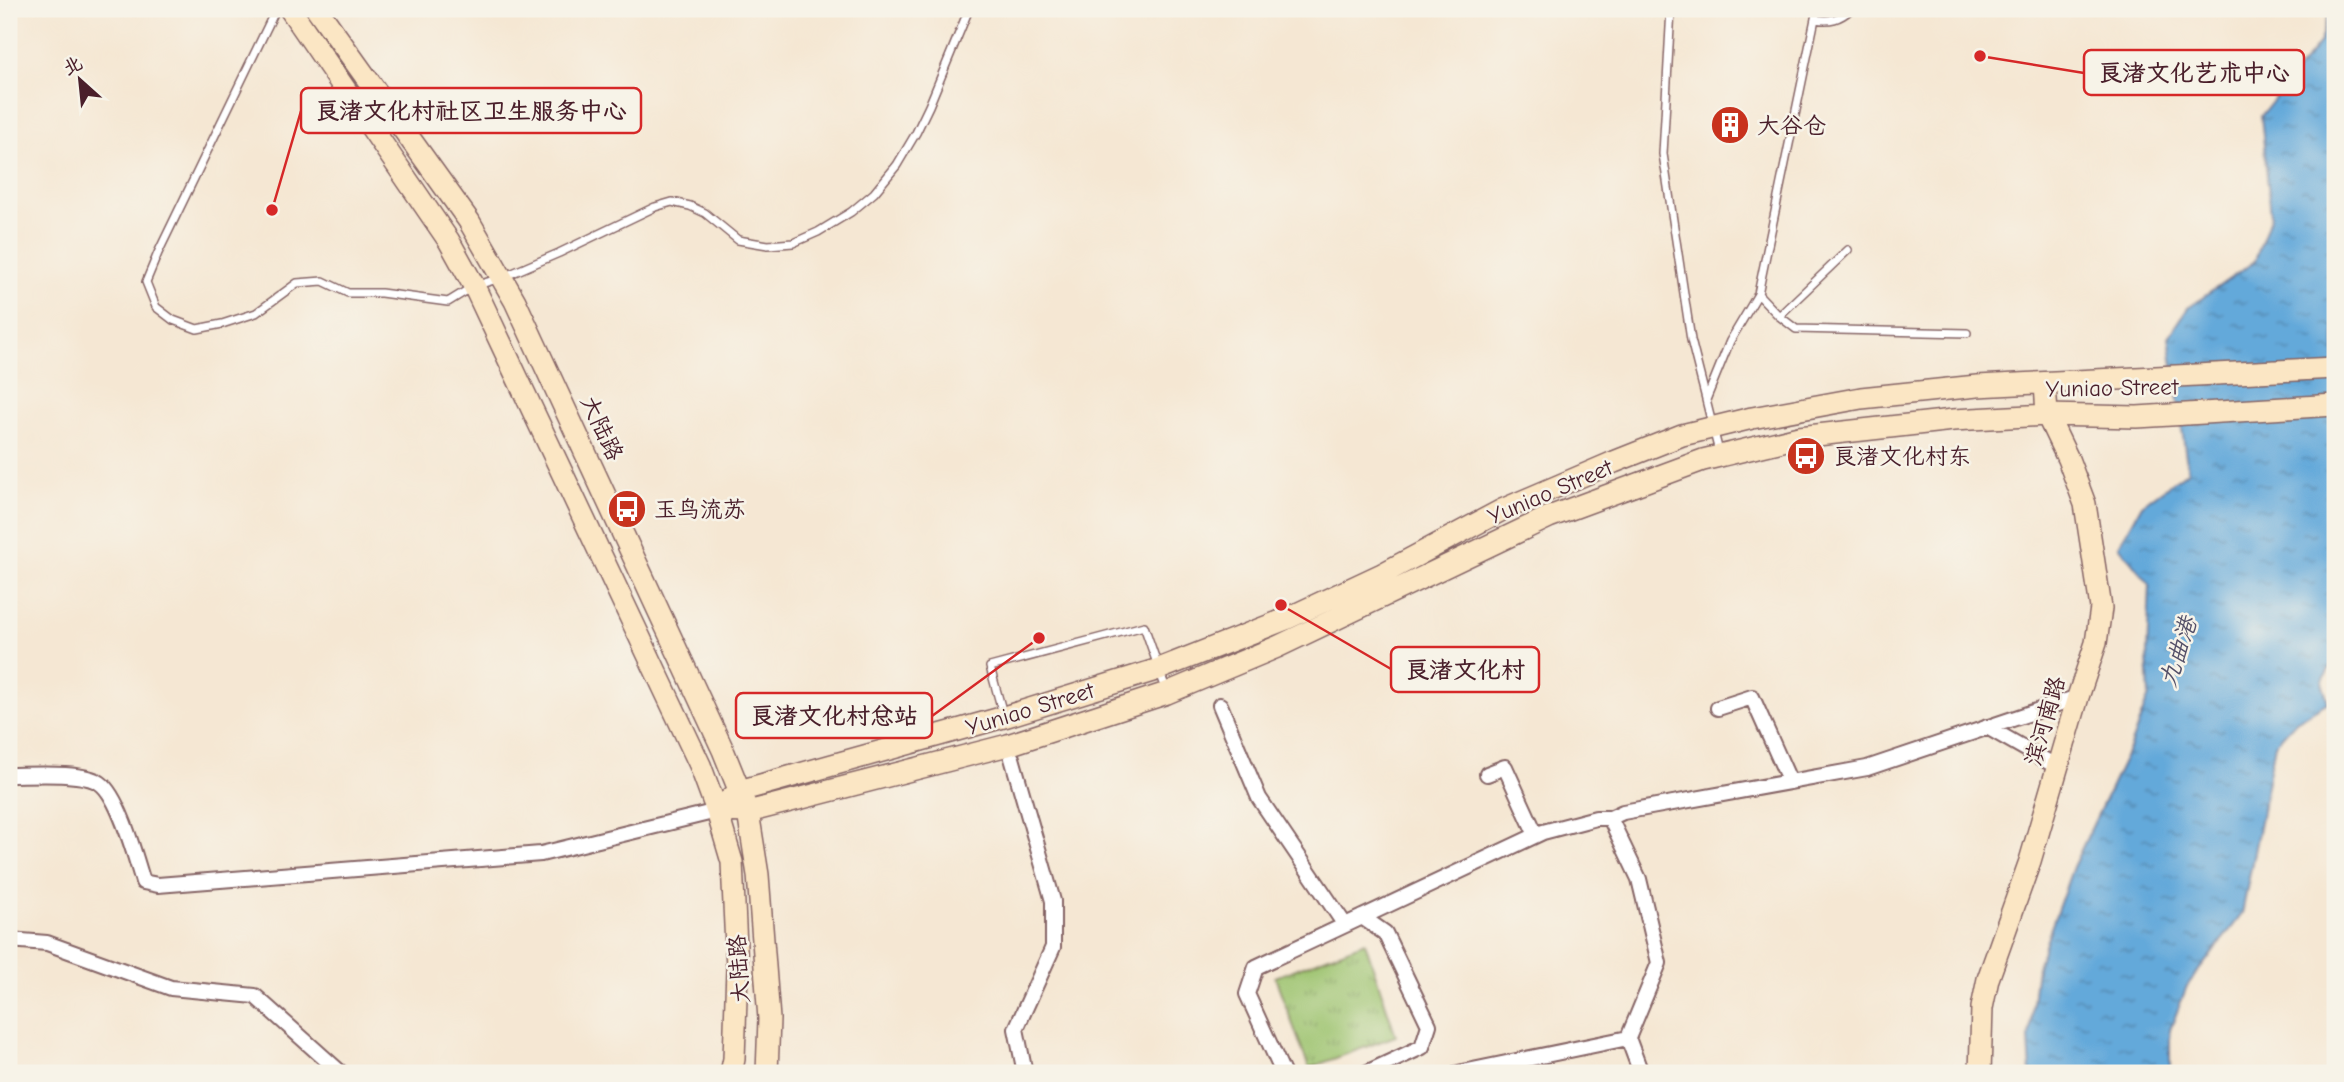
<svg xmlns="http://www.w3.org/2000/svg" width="2344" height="1082" viewBox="0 0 2344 1082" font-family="'Comic Neue','LXGW WenKai TC',sans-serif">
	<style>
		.park { fill: url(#park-tufts); stroke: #73714c; stroke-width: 2 }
		.water { fill: url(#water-ripples); stroke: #576482; stroke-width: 2 }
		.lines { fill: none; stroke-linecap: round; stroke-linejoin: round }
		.lane-casing { stroke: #866566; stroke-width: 10 }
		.street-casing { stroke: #866566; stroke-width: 18 }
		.secondary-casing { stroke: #866566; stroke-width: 24 }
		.lane { stroke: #fff; stroke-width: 7 }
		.street { stroke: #fff; stroke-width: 14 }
		.secondary { stroke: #fbe6c4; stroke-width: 21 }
		.labels { text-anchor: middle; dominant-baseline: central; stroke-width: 5; stroke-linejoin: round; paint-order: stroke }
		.poi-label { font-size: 23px; fill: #4a1f2b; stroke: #f7f3e8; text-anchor: start }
		.street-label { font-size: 23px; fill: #4a1f2b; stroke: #f7f3e8 }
		.water-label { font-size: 24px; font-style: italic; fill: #534f68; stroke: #f7f3e8 }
		.leader { fill: none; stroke: #d62828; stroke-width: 2.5 }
		.callout-dot { fill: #d62828; stroke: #f7f3e8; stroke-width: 2.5 }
		.callout { fill: #f7f3e8; stroke: #d62828; stroke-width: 2.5 }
		.callout-label { font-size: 24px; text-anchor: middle; font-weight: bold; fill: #4a1f2b }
	</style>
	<defs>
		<pattern id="park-tufts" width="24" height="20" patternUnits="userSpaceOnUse" patternTransform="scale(1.75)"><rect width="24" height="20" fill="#9cc36e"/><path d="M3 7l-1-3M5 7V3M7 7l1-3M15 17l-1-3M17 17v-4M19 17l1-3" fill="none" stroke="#819e5b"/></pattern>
		<pattern id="water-ripples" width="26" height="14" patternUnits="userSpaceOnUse" patternTransform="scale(1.75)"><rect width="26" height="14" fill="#64a9da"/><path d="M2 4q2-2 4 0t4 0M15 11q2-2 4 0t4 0" fill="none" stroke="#5489b1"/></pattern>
	</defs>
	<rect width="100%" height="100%" fill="#f7f3e8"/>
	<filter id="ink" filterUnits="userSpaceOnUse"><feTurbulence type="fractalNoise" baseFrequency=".0143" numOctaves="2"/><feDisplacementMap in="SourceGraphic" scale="14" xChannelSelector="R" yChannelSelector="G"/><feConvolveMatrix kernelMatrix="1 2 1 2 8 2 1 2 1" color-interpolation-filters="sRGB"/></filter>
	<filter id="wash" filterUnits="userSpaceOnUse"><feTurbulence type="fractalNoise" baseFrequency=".00686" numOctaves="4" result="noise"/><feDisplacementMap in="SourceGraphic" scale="28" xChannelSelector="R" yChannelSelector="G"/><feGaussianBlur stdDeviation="1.57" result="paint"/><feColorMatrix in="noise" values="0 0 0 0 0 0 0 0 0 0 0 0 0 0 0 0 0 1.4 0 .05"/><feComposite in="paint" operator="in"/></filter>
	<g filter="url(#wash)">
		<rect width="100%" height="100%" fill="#f5e7d3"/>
		<path class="park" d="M1365,942L1396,1036L1309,1068L1275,977Z"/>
		<path class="water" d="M2330,9H2335V658L2322,682L2328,702L2296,721L2275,744L2242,914L2187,986L2170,1030V1073H2031L2029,1038L2037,967L2073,867L2129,749L2149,696L2147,653L2150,585L2119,546L2142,505L2188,471L2169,337L2188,308L2255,261L2271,215L2261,116L2320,42Z"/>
	</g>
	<g filter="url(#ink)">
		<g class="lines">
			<g class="lane-casing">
				<path id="lane" d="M276,9L158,253L146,282L156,307L173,320L197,329L222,324L256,313L297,283L323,281L348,293H381L448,302L474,286L501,278L559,253L655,207L672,202L690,206L705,213L738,240L768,245L793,243L818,232L851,212L874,193L897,165L916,133L929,106L969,9
					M1671,9L1663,154L1691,340L1706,399
					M1815,19C1830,22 1840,19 1851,9
					M1758,294L1779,316L1796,329L1967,333
					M1779,316L1848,250
					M1719,452L1706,400L1730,341L1758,294L1817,9
					M1003,714L990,667L1144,626L1167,692"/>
			</g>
			<g class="street-casing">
				<path id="street" d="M1220,705L1259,798L1345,925
					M1718,708L1752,697L1790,782
					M1987,727L2059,768
					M1012,758L1053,901V947L1016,1029L1025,1073
					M1487,774L1505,767L1536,835
					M9,775C30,775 83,771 100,783C119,796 136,859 143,882L158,885L541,854L717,811
					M1610,818L1639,879L1659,963L1628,1038L1641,1073
					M1362,917L1385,933L1429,1025L1422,1047L1366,1073
					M9,940L47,943L171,988L255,996L341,1073
					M1283,1073L1247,994L1256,967L1543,832L1596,818H1610L1623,812L1867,768L2078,697
					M1458,1073L1628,1038"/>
			</g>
			<g class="secondary-casing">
				<path id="secondary" d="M290,9L449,241L474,286L700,765L717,811L732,862L737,968L734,1059L731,1073
					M317,9L469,221L515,301L723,750L748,812L758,875L769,1019L767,1073
					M717,811L739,791L1004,717L1159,669L1286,619L1382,574L1502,510L1614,462L1682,435L1752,418L1861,398L1977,386L2335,368
					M717,811L748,812L1008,745L1167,693L1277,647L1549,517L1703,460L1799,437L1953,420L2047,415L2137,417L2335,405
					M1980,1073L1982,1008L1988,979L2030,861L2078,697L2096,643L2101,608L2085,504L2068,459L2047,415L2045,383"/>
			</g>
			<use href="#lane" class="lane"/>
			<use href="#street" class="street"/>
			<use href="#secondary" class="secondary"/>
		</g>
	</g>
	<defs>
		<g id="building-disc" transform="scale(2.0125)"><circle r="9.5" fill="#c8321e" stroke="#f7f3e8"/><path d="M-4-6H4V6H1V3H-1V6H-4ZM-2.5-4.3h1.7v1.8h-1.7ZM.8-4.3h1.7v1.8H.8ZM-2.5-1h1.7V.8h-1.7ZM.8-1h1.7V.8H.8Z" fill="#fff"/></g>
		<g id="bus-disc" transform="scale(2.0125)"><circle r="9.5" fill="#c8321e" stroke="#f7f3e8"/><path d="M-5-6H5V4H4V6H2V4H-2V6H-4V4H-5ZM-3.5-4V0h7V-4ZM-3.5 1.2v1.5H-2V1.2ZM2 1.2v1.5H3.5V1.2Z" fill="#fff"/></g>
	</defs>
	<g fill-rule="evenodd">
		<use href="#building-disc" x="1730" y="125"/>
		<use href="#bus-disc" x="1806" y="456"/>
		<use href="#bus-disc" x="627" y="509"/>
	</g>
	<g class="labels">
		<g class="poi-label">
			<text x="1757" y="125">大谷仓</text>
			<text x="1833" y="456">良渚文化村东</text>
			<text x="654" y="509">玉鸟流苏</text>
		</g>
		<g class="street-label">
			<text transform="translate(2112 388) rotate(-1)">Yuniao Street</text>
			<text transform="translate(602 428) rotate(65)">大陆路</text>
			<text transform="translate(1550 492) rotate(-23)">Yuniao Street</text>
			<text transform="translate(1030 709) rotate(-17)">Yuniao Street</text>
			<text transform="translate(2045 721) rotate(-74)">滨河南路</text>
			<text transform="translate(739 969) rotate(-94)">大陆路</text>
		</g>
		<g class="water-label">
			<text transform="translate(2178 652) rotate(-72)">九曲港</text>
		</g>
	</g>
	<path class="leader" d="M1980 56L2084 73M272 210L301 111M1281 605L1391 669M1039 638L932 716"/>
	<g class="callout-dot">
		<circle cx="1980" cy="56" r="7"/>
		<circle cx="272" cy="210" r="7"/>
		<circle cx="1281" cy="605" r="7"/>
		<circle cx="1039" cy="638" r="7"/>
	</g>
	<g class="callout">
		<rect x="2084" y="50" width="220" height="45" rx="7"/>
		<rect x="301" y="88" width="340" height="45" rx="7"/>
		<rect x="1391" y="647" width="148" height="45" rx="7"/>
		<rect x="736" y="693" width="196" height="45" rx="7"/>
	</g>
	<g class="callout-label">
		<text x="2194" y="81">良渚文化艺术中心</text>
		<text x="471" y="119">良渚文化村社区卫生服务中心</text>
		<text x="1465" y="678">良渚文化村</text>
		<text x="834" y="724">良渚文化村总站</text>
	</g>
	<rect width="2344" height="1082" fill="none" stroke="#f7f3e8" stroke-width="35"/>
	<g transform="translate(80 80) rotate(333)" stroke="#f7f3e8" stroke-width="5" paint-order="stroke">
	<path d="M0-5L12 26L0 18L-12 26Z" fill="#4a1f2b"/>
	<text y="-10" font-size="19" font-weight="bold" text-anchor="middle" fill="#4a1f2b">北</text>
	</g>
</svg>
